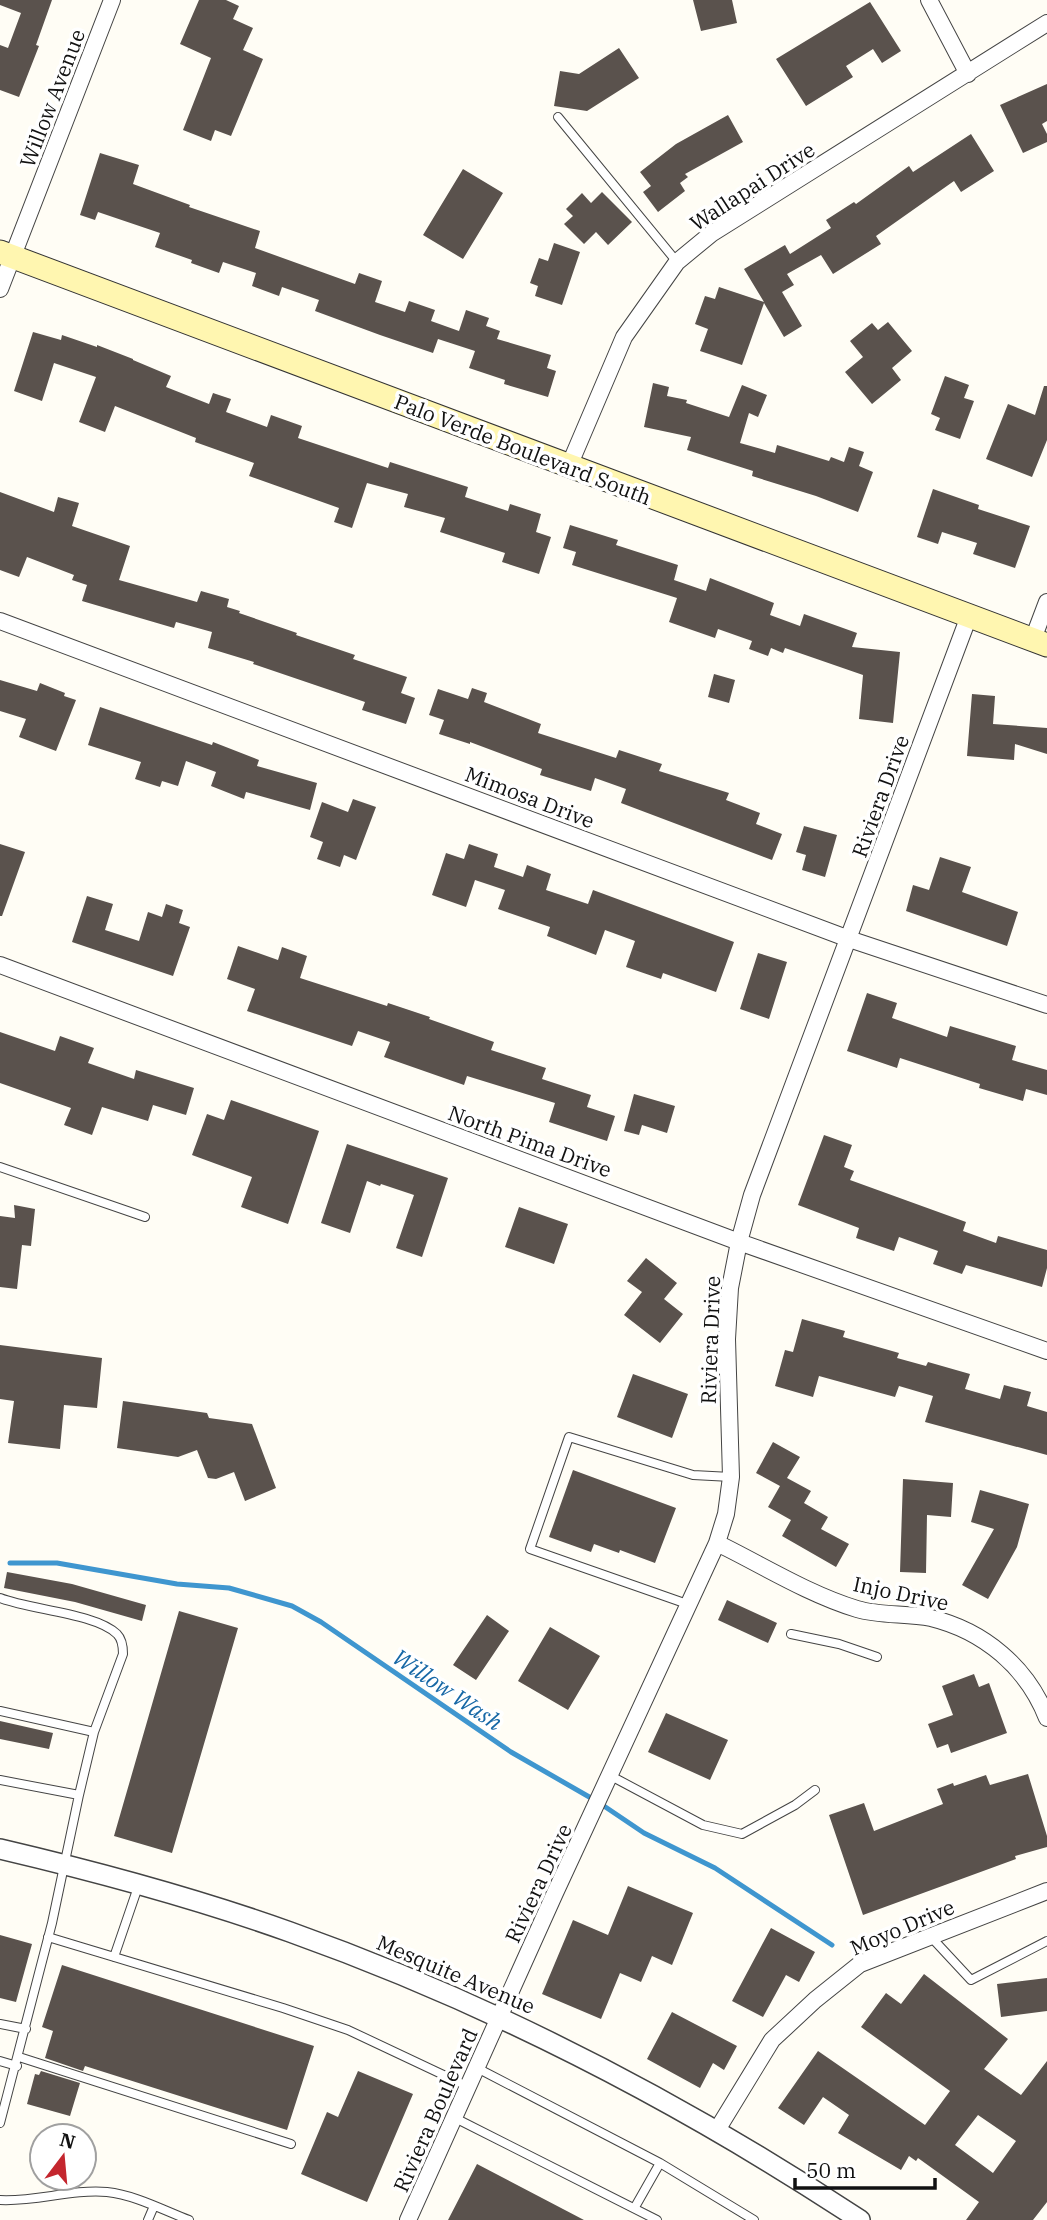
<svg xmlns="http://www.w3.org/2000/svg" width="1047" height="2220" viewBox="0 0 1047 2220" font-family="'IBM Plex Serif',serif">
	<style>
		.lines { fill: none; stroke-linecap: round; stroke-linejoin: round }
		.stream { stroke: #3f96cf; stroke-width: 5 }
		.building { fill: #5a524d; fill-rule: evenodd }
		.service-casing { stroke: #444; stroke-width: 10 }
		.minor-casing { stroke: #444; stroke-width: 18 }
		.tertiary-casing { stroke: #444; stroke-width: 22 }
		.secondary-casing { stroke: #333; stroke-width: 25 }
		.service { stroke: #fff; stroke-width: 8 }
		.minor { stroke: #fff; stroke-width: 16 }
		.tertiary { stroke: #fff; stroke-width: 19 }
		.secondary { stroke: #fff6b0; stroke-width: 23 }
		.labels { text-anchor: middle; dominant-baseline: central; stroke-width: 7; stroke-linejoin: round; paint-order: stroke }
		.street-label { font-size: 21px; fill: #111; stroke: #fff }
		.water-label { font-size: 23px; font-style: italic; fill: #1768a6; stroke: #fff }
	</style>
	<rect width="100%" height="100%" fill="#fffdf5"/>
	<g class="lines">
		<path class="stream" d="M10,1563H57L177,1584L229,1588L292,1606L321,1622L511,1752L598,1802L644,1833L715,1868L832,1945"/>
	</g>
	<path class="building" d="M0,0H52L36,45L39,46L19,97L0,90V45L8,48L21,13L0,5Z
		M199,0H226L239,6L233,19L253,28L243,50L263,59L231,136L215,130L211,141L183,130L211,58L180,44Z
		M693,0H732L737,23L701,31Z
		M870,2L901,51L882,63L873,49L846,66L853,77L806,106L776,59Z
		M619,48L639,78L587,111L554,106L560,71L579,74Z
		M1047,84V121L1042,124L1047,134V142L1023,153L1000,105Z
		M728,115L743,142L685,174L688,177L680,183L685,191L658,212L643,192L651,186L640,172L676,144Z
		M971,134L994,171L961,192L954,181L876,236L881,244L833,274L821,255L787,274L794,285L782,292L802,326L784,337L764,303L742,365L700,351L708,329L695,324L705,296L715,299L719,287L764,302L744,269L785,245L790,254L831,228L826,220L854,202L856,204L909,166L913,172Z
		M100,153L139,165L133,184L190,205L189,207L260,231L255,248L355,284L359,273L382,281L375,302L405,312L409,301L435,310L431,321L459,331L466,310L489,318L486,326L500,331L497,339L551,355L547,368L556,371L548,397L504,384L505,380L469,368L475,351L438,339L433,353L380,335L315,311L319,300L282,287L279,296L252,286L256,273L223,262L219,273L191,263L192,260L155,247L160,233L98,212L95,220L80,215Z
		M463,169L503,193L463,259L423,235Z
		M602,192L632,222L608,245L596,232L584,244L564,224L573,216L566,209L582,193L591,203Z
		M554,243L580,252L562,305L535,296L538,286L530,283L539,258L548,261Z
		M888,322L912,351L892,368L901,380L872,404L845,372L863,357L850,341L872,323L878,330Z
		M33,332L61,340L62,335L97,347V345L133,359V360L171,376L166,387L209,404L213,393L231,399L226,412L267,427L271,415L302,426L298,438L388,468L390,462L468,487L465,497L508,511L510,504L541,514L536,532L551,537L539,574L502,562L505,553L440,532L445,518L404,507L408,494L367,483L352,528L334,522L339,508L249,476L254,463L195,442L196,438L115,406L105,432L79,422L96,377L54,363L42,401L14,391Z
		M945,376L969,385L964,398L974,401L960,439L935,430L940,418L931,414Z
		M653,383L669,387L667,396L687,400L686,403L729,417L742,385L767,395L758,417L749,413L740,443L775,453L777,445L829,461L831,457L844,462L849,447L864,452L859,466L873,472L858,512L816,496L752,476L753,471L687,450L691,437L644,427Z
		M1044,386H1047V440L1032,477L986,459L1008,404L1035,415Z
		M933,489L979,505L978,509L1030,526L1015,568L973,554L977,543L942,532L938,544L917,537Z
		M0,492L54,512L58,497L79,503L72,526L130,546L119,580L197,602L201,591L229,599L227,607L240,611L239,613L297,633L296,635L355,655L353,659L407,677L401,693L415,698L406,724L362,710L365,702L253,664L254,662L208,648L212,632L176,622L174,628L82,601L87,585L72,580L74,575L27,557L19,577L0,570Z
		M570,525L618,540L616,545L678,565L674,580L706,591L710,578L774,603L770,615L800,626L804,614L857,633L852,647L900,652L893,723L859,719L863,675L785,648L783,653L771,648L768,656L749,649L752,641L718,629L715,638L669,622L677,598L572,565L576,552L563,548Z
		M714,674L735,680L729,703L708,697Z
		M0,680L37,691L40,683L65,693L64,696L76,700L56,751L19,737L26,719L0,711Z
		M472,688L487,693L484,702L541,724L538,733L616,758L619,750L662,764L659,771L729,793L726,800L760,813L756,824L782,834L772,860L621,803L626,789L595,778L591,791L540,775L542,769L470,742V744L439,734L444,720L429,715L438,689L468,699Z
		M972,694L995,696L993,724L1047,728V754L1015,744L1014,760L967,756Z
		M100,707L212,745L213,742L259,760L257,766L317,783L310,810L246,792L244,799L211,786L216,772L186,761L178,786L162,781L160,787L135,779L141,762L88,745Z
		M353,799L376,807L356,860L344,855L340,867L317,859L323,842L310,837L322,802L348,812Z
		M804,826L837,835L825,877L802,870L806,855L796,852Z
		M0,844L25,852L2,916H0Z
		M469,844L498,854L494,867L523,877L527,865L551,874L546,890L588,904L593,890L734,942L716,992L663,973L661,979L626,967L635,941L605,930L596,955L547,936L550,927L498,909L505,890L475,880L466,907L432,895L446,853L464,859Z
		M940,857L971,867L962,892L1018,912L1007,946L906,911L913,885L929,890Z
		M87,896L113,904L105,930L139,941L148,912L162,917L166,904L183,910L179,923L190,927L173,976L72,942Z
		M238,946L278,960L282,947L307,956L300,978L387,1006L388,1003L430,1017L429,1019L494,1042L491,1050L546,1068L542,1079L591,1095L587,1107L615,1116L607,1141L549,1122L555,1103L467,1076L464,1085L384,1057L390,1042L358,1031L352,1046L247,1011L255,989L227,979Z
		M758,953L787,962L769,1019L740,1009Z
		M867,993L897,1003L892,1018L947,1037L950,1026L1016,1046L1012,1060L1047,1070V1095L1026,1089L1023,1101L979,1088L980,1084L900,1058L897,1068L847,1051Z
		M0,1032L55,1051L60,1036L94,1048L88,1063L134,1079L136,1070L194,1088L186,1115L153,1105L148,1121L102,1107L92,1135L64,1125L71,1108L0,1083Z
		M634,1094L675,1106L667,1133L642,1125L639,1135L624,1131Z
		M231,1100L319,1131L288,1224L241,1207L252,1177L192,1155L207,1114L224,1120Z
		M824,1135L852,1145L844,1167L854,1171L850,1180L966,1222L963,1231L996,1243L998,1236L1047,1250V1268L1042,1287L966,1265L962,1274L933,1264L938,1251L899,1237L894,1251L856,1238L859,1228L798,1205Z
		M347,1144L448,1178L422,1257L396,1248L414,1195L381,1184L380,1186L367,1181L350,1233L321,1223Z
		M14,1205L35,1209L31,1246L22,1245L17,1289L0,1287V1216L15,1218Z
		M519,1207L568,1224L554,1264L505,1247Z
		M646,1258L677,1283L664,1299L683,1314L660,1343L624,1315L642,1292L627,1281Z
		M802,1319L845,1331L843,1337L899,1353L897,1358L926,1366L928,1362L970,1374L965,1389L1000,1399L1004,1385L1031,1392L1027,1406L1047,1412V1455L925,1422L933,1396L899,1386L895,1397L819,1376L813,1397L775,1386L785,1350L793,1352Z
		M0,1345L102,1358L97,1408L64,1405L60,1449L8,1443L14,1401L0,1399Z
		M633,1374L688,1394L672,1438L617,1417Z
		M123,1401L207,1413L209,1418L252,1424L276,1488L245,1501L234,1472L216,1479L208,1478L197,1450L178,1457L117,1448Z
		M773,1442L800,1457L787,1478L811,1491L804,1503L828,1517L821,1529L849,1544L836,1567L782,1536L791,1520L768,1507L780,1486L756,1473Z
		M573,1470L676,1508L655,1563L620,1550L619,1553L594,1544L591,1552L549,1537Z
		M903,1479L953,1483L951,1517L927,1515L926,1573L900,1572Z
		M980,1490L1029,1504L1017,1547L988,1599L962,1585L994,1529L971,1522Z
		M7,1572L72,1584L146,1605L142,1621L75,1602L4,1588Z
		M727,1600L777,1623L768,1643L718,1620Z
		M179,1611L238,1628L172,1853L114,1836Z
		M487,1615L509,1631L476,1680L453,1665Z
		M550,1627L600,1656L568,1710L518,1681Z
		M974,1674L979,1687L989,1683L1007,1733L951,1753L948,1744L937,1748L928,1724L953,1715L942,1686Z
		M666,1713L728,1740L710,1780L648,1752Z
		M0,1721L53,1733L49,1749L0,1739Z
		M1028,1774L1047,1836V1847L1015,1856L1016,1859L863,1915L829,1815L864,1803L874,1831L943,1804L937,1789L953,1783L954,1786L986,1775L990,1785Z
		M628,1886L693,1913L672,1965L652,1956L641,1982L620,1973L601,2019L542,1994L573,1920L608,1935Z
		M771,1928L815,1952L799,1982L786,1975L763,2017L732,2001Z
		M0,1935L32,1944L16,2002L0,1998Z
		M62,1965L314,2046L287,2130L85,2066L83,2071L45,2058L53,2031L42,2027Z
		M924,1974L1008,2039L984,2069L1021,2095L1047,2061V2202L1033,2220H966L979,2202L918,2158L916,2161L909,2156L901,2170L838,2133L849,2115L823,2097L804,2125L778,2108L818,2051L925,2125L950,2091L861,2027L886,1993L901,2004ZM978,2115L1016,2141L993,2173L955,2145Z
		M1047,1978V2011L1001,2017L997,1984Z
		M672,2012L737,2046L724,2070L713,2063L700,2088L647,2059Z
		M41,2071L80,2083L70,2116L27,2104L35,2074L39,2075Z
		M358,2071L413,2094L367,2202L301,2174L327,2112L338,2117Z
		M477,2164L584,2220H448Z"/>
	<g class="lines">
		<g class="service-casing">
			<path id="service" d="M558,117L677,262
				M0,1167L145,1217
				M0,1598C30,1610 95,1613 117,1634C122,1639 123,1647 123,1654L94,1732L79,1795
				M690,1605L530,1549L569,1437L693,1475L731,1477
				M791,1634L839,1644L877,1657
				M0,1711L94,1732
				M611,1776L703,1825L742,1834L795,1805L815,1790
				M0,1780L79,1795L52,1923L0,2123
				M48,1937L283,2008L348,2030L469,2087
				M931,1937L971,1980L1047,1941
				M114,1957L139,1884
				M0,2024L26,2029
				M19,2057L291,2144
				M0,2061L17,2066
				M477,2068L660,2163L754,2220
				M455,2118L657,2220
				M0,2200C36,2202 71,2189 107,2192C135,2195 163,2210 189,2220
				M635,2207L660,2163
				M148,2220L154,2206"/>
		</g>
		<g class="minor-casing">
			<path id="minor" d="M929,0L968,74
				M0,289L112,0
				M569,466L624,337L677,262L711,234L1047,23
				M0,621L849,939L1047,1005
				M1033,639L1047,602
				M0,965L739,1242L1047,1351
				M717,1543C762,1565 808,1594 857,1609C880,1616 907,1613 931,1618C984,1631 1027,1667 1047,1718
				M717,2130L772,2040L815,2000L860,1964L1047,1891
				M408,2220L555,1893L717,1543L726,1514L731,1477L727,1339L730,1288L739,1242L752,1195L969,616"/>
		</g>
		<g class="tertiary-casing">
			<path id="tertiary" d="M0,1849C98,1872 195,1898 290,1932C492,2004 681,2102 860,2220"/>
		</g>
		<g class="secondary-casing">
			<path id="secondary" d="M0,252L1047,645"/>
		</g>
		<use href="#service" class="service"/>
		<use href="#minor" class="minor"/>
		<use href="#tertiary" class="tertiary"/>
		<use href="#secondary" class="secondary"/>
	</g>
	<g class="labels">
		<g class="street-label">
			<text transform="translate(52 98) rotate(-69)">Willow Avenue</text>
			<text transform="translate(752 186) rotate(-33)">Wallapai Drive</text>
			<text transform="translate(523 449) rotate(21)">Palo Verde Boulevard South</text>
			<text transform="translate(880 796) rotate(-70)">Riviera Drive</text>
			<text transform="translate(530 797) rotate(21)">Mimosa Drive</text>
			<text transform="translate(530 1141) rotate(20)">North Pima Drive</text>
			<text transform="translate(710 1340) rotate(-88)">Riviera Drive</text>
			<text transform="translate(901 1593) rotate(12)">Injo Drive</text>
			<text transform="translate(538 1883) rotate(-65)">Riviera Drive</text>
			<text transform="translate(902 1927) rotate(-23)">Moyo Drive</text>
			<text transform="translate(456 1974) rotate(23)">Mesquite Avenue</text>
			<text transform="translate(435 2110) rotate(-66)">Riviera Boulevard</text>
		</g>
		<g class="water-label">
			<text transform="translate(448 1689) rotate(34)">Willow Wash</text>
		</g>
	</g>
	<g transform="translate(63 2157) rotate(16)"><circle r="33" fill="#ffffff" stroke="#a0a0a0" stroke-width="2"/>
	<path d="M0-5L12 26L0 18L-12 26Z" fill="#c4262e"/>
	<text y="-10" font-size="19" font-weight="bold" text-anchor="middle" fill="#111111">N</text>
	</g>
	<path d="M795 2178v10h140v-10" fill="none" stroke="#111111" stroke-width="3.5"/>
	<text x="806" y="2178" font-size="21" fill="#111111" stroke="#ffffff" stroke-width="5" paint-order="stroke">50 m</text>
</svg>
